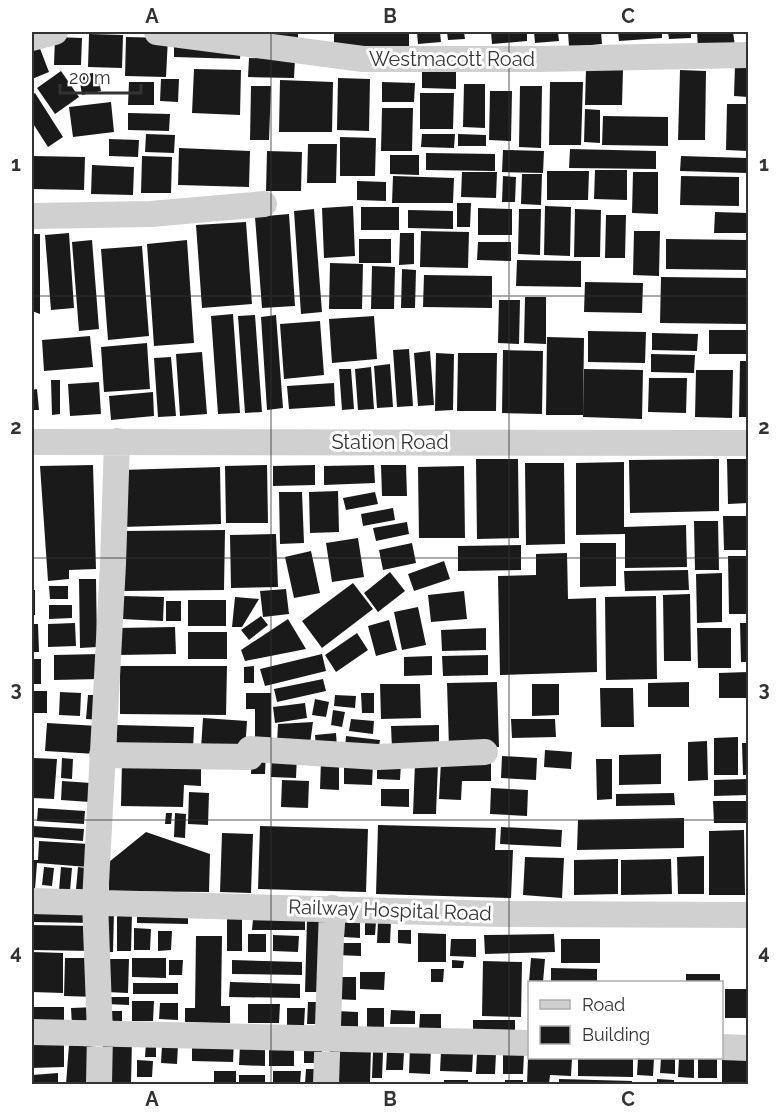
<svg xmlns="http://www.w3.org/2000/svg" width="780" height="1116" viewBox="0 0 780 1116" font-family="Raleway,sans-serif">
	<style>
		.building { fill: #1a1a1a }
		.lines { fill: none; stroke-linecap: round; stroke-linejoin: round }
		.minor { stroke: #d0d0d0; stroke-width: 26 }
		.grid { fill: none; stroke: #333; stroke-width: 1.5; stroke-opacity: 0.55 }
		.labels { text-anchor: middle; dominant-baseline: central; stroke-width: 6; stroke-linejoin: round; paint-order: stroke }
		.street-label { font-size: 20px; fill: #333; stroke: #fff }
		.neatline { fill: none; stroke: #333; stroke-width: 2 }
		.grid-label { font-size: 20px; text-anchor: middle; font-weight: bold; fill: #333 }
	</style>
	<rect width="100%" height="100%" fill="#fff"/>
	<path class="building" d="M271,32H298V41L271,40Z
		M334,32H409V52H334Z
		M417,32H440L441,42L418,44Z
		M447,32H464L465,39L448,40Z
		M491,32H527V41L492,44Z
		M534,32H558L559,41L535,43Z
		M568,32H601L602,44L569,47Z
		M618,32H662V38L619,41Z
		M668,32H691V38L669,39Z
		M697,32H733L735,46L698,49Z
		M89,34L123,35L122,68L88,67Z
		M55,37L82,38L81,65H54Z
		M126,37L168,38L166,77L125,76Z
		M174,45L241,46L240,59L174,57Z
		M39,46L49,72L32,79V48Z
		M249,58L295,59L294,78L248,77Z
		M735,65L748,66V97L734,96Z
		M194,69L241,70L240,115L192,113Z
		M586,69L623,70L622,105H585Z
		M422,70H456V89L422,88Z
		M680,70L706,71L705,140H678Z
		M61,71L79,97L55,114L37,88Z
		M97,72L101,91L82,95L79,76Z
		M338,78L370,79L369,131L337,130Z
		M161,79H179L178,102L160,101Z
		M280,80L333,82L332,132H279Z
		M129,82H154V105H128Z
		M382,82L415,83L414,102H382Z
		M550,82H583L581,145H549Z
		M464,84H485V128L463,127Z
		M251,86H271L269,140H250Z
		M520,86H542L541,148L519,147Z
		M490,91H512L511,141L489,140Z
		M35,93L63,137L48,147L32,122V95Z
		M420,93H454L453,129H420Z
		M111,102L114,132L73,137L69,107Z
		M727,104H748V151L726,150Z
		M382,108H413L412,151H381Z
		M585,109L600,110V143L584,142Z
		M128,113L170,114L169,131L128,130Z
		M603,116L668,117V146L602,145Z
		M146,134L175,135L174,153L145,152Z
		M422,134H455L454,148L421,147Z
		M458,134L486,135V146H458Z
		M340,137L376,138L375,176H340Z
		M109,139L139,140L138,157L109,156Z
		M308,144H337L336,183H307Z
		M179,148L250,151L249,187L178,185Z
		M570,149L656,151V169L569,168Z
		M503,150L544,151L543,173L502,172Z
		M267,151L302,152L301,191H266Z
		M426,153L495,154V171L426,170Z
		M390,155H419V175L390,174Z
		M32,156L85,157L84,190L32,189Z
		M142,156L172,157L171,193H141Z
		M681,156L747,158V173L680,171Z
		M92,165L134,167L133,195L91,194Z
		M595,170H627V200L594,199Z
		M547,171H589L588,200H547Z
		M462,172H497L496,198L461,197Z
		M633,172H658V214L632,213Z
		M522,174H542L541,205L521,204Z
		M393,176L454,178L453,203H392Z
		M503,176L516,177L515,202H502Z
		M681,176L739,177V206L680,205Z
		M357,181L386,182V201L357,200Z
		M457,203H471L470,227H457Z
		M353,206L355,256L324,258L322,208Z
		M545,206L571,207L570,256L544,255Z
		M361,207H399V230H361Z
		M478,208L512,209V235H478Z
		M314,209L322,312L301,314L294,211Z
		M519,209H541L540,255L518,254Z
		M575,209L601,210L600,257H574Z
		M408,210L453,211V229L408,228Z
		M715,212L748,213V233H714Z
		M289,214L295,306L262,308L255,217Z
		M606,215H626L625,258H605Z
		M246,222L252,304L202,308L196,225Z
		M421,231L469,232L468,268L420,267Z
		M634,231H660L659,276L633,275Z
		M69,233L74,308L51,310L45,235Z
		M400,233H414V264L399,265Z
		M32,234H40V314L32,311Z
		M359,239H391V263H359Z
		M666,239L748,240V270L666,269Z
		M92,240L99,329L79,331L72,242Z
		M187,240L194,343L154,346L147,244Z
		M478,242H511V261L477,260Z
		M142,246L149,336L108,340L101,249Z
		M517,260L581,261V287L516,286Z
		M330,263L363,264L362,309H329Z
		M372,266L395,267L394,309H371Z
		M402,269L416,270L415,308H401Z
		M424,275L492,276V308L423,307Z
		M661,277L748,278V324L660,323Z
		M585,282L643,283L642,313L584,312Z
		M525,297H546V344L524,343Z
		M499,300H520L519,344L498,343Z
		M233,314L240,413L218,414L211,316Z
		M255,315L262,412L245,413L238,316Z
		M276,315L283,408L267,410L261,317Z
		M374,316L377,359L332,363L329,319Z
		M320,321L324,375L284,379L280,324Z
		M709,330H748V354H709Z
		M588,331L646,332L645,363L588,362Z
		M652,333L698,334L697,351L652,350Z
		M90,336L93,367L44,371L42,340Z
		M547,337L584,338L583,415H546Z
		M147,343L150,389L104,392L101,347Z
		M409,349L413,406L397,407L393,350Z
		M503,350L543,351L542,414L502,413Z
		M430,351L434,405L418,406L414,353Z
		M202,352L207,414L180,416L176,354Z
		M436,353L454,354L453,410L435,411Z
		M458,353H497L496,411H457Z
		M651,354L695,355L694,373L651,372Z
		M171,357L176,416L158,417L154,358Z
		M740,361H748V417H739Z
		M390,364L393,407L377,408L374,366Z
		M371,367L374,409L358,410L355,369Z
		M339,369H351L354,409L342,410Z
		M584,369L643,370L642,419L583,417Z
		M696,370H733L732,418L695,417Z
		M649,378H687L686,413L648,412Z
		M51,380H60V414L52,415Z
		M99,382L101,414L70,416L68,384Z
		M334,383L335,406L289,409L287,386Z
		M37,389L39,410H32V390Z
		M153,392L154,416L111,420L109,396Z
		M476,459H518L519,538L477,539Z
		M719,459V511L630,513L629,460Z
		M727,459H748V503L728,504Z
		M624,462V527L686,525L687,567L625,568V534L576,535V463Z
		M525,463H564L565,544L526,545Z
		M93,465L96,569L69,570V579L48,581L40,466Z
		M267,465L268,523H226L225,466Z
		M315,465V485L273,486V466Z
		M374,465L375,483L324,485V466Z
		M381,465H406L407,496H382Z
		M464,466L465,538H419L418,467Z
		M220,467L221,524L122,527L121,470Z
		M338,491L339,532L310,533L309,492Z
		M279,492H302L304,543L280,544Z
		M375,492L378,504L346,510L343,498Z
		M393,508L395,520L363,526L361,514Z
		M723,516H748V550H724Z
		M694,521H718L719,570H695Z
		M407,522L409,534L376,541L373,528Z
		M225,530L224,590L123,591V531Z
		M276,534L278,587L231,588L230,535Z
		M358,538L364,577L332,582L326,543Z
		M412,543L416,563L383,570L379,550Z
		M580,543H616V586L580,587Z
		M521,545V570L458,571V546Z
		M311,551L320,593L294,598L285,557Z
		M567,553L568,599L596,598L597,672L500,675L498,576L536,575V554Z
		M728,556H748V614H729Z
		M444,561L450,579L414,591L408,574Z
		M688,570L689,590L625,591L624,571Z
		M390,572L405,591L378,612L364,593Z
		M722,573V622L697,623L696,574Z
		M79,579H96L97,647L80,648Z
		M353,583L373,609L322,648L302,621Z
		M49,586H68V599H50Z
		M286,589L289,614L263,617L260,591Z
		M32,590H35V615H32Z
		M464,591L467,619L431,622L428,595Z
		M690,594L691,661H664L663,595Z
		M123,596L164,597L163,621L122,619Z
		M656,596L657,679L606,680L605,597Z
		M235,597L259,599L242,627H232Z
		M188,600H226V626H188Z
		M166,601H181V621H166Z
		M49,605H72V618L49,619Z
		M418,607L426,645L402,650L394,612Z
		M261,616L268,625L249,640L241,630Z
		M288,619L306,649L245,661L241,650Z
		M389,620L397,650L376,656L368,626Z
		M75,623L76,646L48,647V624Z
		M740,623H748V662H741Z
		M32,624H38L39,652H32Z
		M175,627L176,654L118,655L117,628Z
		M486,628V650L442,651L441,630Z
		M697,628H731V668H698Z
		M188,632H227V659H188Z
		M357,633L368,650L336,672L325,655Z
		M100,654V679L54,680V655Z
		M322,654L326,671L265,686L260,669Z
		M488,655V675L443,676L442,656Z
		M432,656V675L404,676V657Z
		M32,659H41V684H32Z
		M120,666H227L226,715L120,714Z
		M254,666V683H244V667Z
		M748,672V698H719V673Z
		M323,679L326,691L277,702L274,689Z
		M497,682L499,747L449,748L447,683Z
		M689,682V707H648V683Z
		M380,684H420L421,718L381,719Z
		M532,684H559V715L532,716Z
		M600,688H633L634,727H601Z
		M32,691H47V713H32Z
		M60,692L81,693L80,716L59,715Z
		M246,693H271V742H255V709H246Z
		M361,693H374V713H362Z
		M88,695H102L101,720L86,719Z
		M335,695L356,696L355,708L334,706Z
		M315,699L329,702L326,717L312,715Z
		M305,703L307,718L275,723L273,707Z
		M333,710L345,712L342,727L331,725Z
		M203,718L247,721L245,751L201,748Z
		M351,719L374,721L373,734L349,731Z
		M511,719H555L556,737L512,738Z
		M313,722L310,744L277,743L278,724Z
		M47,723L98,726L96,754L45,751Z
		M117,725L194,727L193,750L116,748Z
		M439,725V748L392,749L391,726Z
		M336,733L337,747L316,748L315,735Z
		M346,736L380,740L378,752L345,749Z
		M738,737V775H714V738Z
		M707,741L708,780L688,781V742Z
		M742,743H748V775H743Z
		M545,750L572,752L571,769L544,767Z
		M252,752H266L265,774H251Z
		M272,754L297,755L296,778L271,777Z
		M661,754V784L619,785V755Z
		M502,756L537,758L536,780L501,778Z
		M491,757V781H462L461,800L439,799L441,761Z
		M34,758L57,759L54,799L32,798Z
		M62,758L73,759L72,779L61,778Z
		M596,759H612V799L597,800Z
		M122,761L201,763V786L184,785L183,807L121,806Z
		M321,761L339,762V790L320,789Z
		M344,762L373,763L372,785L344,784Z
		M377,762L401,763L400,780L377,779Z
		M415,763H438L436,814H413Z
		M748,779V795L714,796V780Z
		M282,780L309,781L308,808L281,807Z
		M62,781L91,783L90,802L61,800Z
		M491,788L528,790L527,816L490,814Z
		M381,789H409V807L381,806Z
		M189,792L209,793L208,825L188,824Z
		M674,793L675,805L616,806V794Z
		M713,801H748V823H714Z
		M38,808L85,811L84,824L37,821Z
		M166,813H172L171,824H165Z
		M175,813L186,814L185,838L174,837Z
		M684,818V848L577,850L578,820Z
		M378,825L496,828L495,850H513L511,898L376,894Z
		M32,826L84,829L83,841L32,837Z
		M260,826L368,829L366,892L258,889Z
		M501,827L562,830L561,847L500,844Z
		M744,830L745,895H709V831Z
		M146,832L210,854L209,892L109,891V862Z
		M222,833L253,834L251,893L220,892Z
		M39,841L89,844L88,867L37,863L35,889H32V860H38Z
		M704,856V894H678L677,857Z
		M525,857L564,858L562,898L523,895Z
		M618,859V894L574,895V860Z
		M671,859L672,894L621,895V860Z
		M44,867L54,868L52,886L42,885Z
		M61,867L72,868L70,891L59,890Z
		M78,867L93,869L91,890L76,889Z
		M32,911L93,912V923L32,922Z
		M105,912H114L113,952H104Z
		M137,912H188V924L137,923Z
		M117,914H132L131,951H117Z
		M227,919H242V951H227Z
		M253,919L305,920V930H252Z
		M307,919L326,920L325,992H305Z
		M345,920H360V938L344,937Z
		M378,921H391L390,943H377Z
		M365,922H376L375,935H365Z
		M32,925L94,926L93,951L32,950Z
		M134,928L151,929L150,950H134Z
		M398,930H411V944L398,943Z
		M158,931H172L171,950L158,951Z
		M418,933L446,934V962H418Z
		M248,934H266V952H248Z
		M554,934L555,952L485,954L484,935Z
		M273,935L299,936L298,952L273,951Z
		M196,936H222L221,1006H230V1023L185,1022V1008H195Z
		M451,939H476V957L450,956Z
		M561,939H600V963H561Z
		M336,943H361V956L336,955Z
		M32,952L63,953V993L32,992Z
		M65,958H97L96,997L64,996Z
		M132,958H166V978L132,977Z
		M531,958L545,959L543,982H529Z
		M107,959H129L128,993L107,992Z
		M169,960H183L182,975H169Z
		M232,960L302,962V975L232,974Z
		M452,960L464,961L463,968H452Z
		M483,961L522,962L521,1017L482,1016Z
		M551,968L597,969V982H551Z
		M431,969H444L443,982H431Z
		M360,972H385L384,990L360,989Z
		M686,974H720V982H686Z
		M336,977H356V1000L335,999Z
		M230,982L300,984V998L229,997Z
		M133,983H178V994H133Z
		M725,989H748V1018H725Z
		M106,997H129V1005L106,1004Z
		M132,1001H154L153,1021H132Z
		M308,1002H324V1024H307Z
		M160,1003H178V1020L159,1019Z
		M248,1004H280L279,1023H248Z
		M32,1007H64V1023H32Z
		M97,1007L98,1024L72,1025L71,1008Z
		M287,1008H305L304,1026H287Z
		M367,1008H384V1028H367Z
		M391,1010L415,1011V1024H390Z
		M106,1011H122V1022L105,1021Z
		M336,1011L358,1012V1027L336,1026Z
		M420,1014H441V1032L419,1031Z
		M473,1020H515V1035L473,1034Z
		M103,1039L132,1040L131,1084H102Z
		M192,1041H234L233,1062L192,1061Z
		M304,1041H322V1063H304Z
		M32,1042H64V1067L32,1068Z
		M146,1043H156V1057H145Z
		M69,1045L97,1047L94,1084H66Z
		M162,1045H178L177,1064L161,1063Z
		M240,1045H265V1066L239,1065Z
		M330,1046L371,1047L370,1083L329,1082Z
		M410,1047L431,1048L430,1074L409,1073Z
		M269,1048L294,1049V1066H269Z
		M387,1051L404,1052L403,1070H386Z
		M373,1052H383L382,1078H372Z
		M441,1052L473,1053L472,1072L440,1071Z
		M477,1053H496L495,1074H476Z
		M503,1053H524L523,1074H503Z
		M528,1058H572L571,1076L550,1075L549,1084H527Z
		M578,1058H633V1077L578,1076Z
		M638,1058H654L653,1076L637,1075Z
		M661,1058H675V1074L660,1073Z
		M679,1058H694V1078L678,1077Z
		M698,1059H717V1078H698Z
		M722,1059H748V1084H722Z
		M137,1060L153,1061L152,1077H137Z
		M306,1069H320V1084H305Z
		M214,1071H236V1084H214Z
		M273,1071H301L300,1084H273Z
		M58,1073V1084H32V1075Z
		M239,1075H265V1084H239Z
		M559,1079L632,1081V1084H559Z
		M657,1079L674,1080V1084H657Z
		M444,1080H468V1084H444Z
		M505,1080H523V1084H505Z"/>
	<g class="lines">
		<path class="minor" d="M157,32L363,59H540L748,55
			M32,38L55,32
			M32,216L151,214L264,204
			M32,442L748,443
			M102,755L250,757V749L378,757L485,752
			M32,901L501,914L748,915
			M32,1032L530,1043
			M722,1047L748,1048
			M99,1084L100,1034L95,902L113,564L117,441
			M326,1084L332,908"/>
	</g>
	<path class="grid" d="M271,32V1084M509,32V1084M32,296H748M32,558H748M32,820H748"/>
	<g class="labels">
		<g class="street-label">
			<text x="452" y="59">Westmacott Road</text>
			<text x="390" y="442">Station Road</text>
			<text transform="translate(390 910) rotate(2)">Railway Hospital Road</text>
		</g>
	</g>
	<rect width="780" height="1116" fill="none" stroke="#ffffff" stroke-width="66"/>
	<rect x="528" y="981" width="195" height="78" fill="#ffffff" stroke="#adadad" stroke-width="1.5"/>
	<rect x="540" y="1000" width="30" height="9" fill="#d0d0d0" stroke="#adadad" stroke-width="1.5"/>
	<text x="582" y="1011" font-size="18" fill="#333333">Road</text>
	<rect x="540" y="1026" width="30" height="18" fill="#1a1a1a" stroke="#adadad" stroke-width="1.5"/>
	<text x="582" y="1041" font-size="18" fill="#333333">Building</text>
	<path d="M60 84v9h81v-9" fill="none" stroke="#333333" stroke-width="3"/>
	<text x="69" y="84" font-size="18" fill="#333333" stroke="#ffffff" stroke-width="4.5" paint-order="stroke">20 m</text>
	<rect x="33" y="33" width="714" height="1050" class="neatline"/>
	<g class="grid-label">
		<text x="152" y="23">A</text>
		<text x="390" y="23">B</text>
		<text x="628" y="23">C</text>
		<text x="16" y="171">1</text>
		<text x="764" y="171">1</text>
		<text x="16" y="434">2</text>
		<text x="764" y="434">2</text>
		<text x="16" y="696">3</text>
		<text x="764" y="696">3</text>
		<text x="16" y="959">4</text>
		<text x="764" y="959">4</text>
		<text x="152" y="1106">A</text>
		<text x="390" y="1106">B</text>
		<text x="628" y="1106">C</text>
	</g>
</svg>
